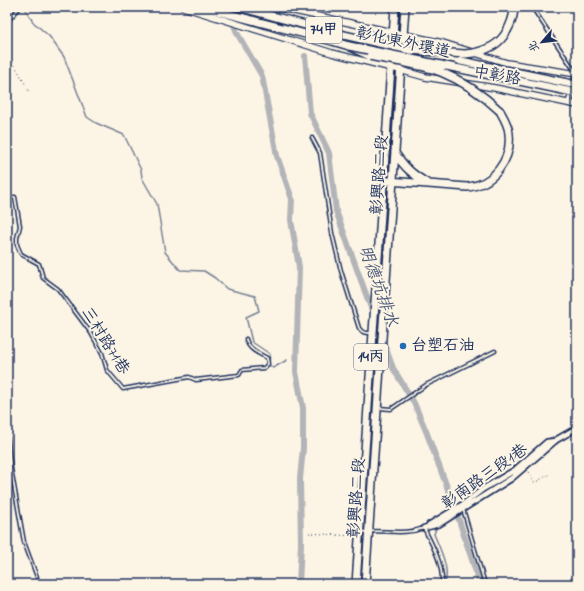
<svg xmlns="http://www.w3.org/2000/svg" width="584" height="591" viewBox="0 0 584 591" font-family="'Indie Flower','LXGW WenKai TC',sans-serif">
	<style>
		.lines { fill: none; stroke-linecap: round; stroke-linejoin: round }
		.stream { stroke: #767f94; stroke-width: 1.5 }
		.canal { stroke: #b2b4b8; stroke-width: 6 }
		.service-casing { stroke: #1b2f5e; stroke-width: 5 }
		.minor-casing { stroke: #1b2f5e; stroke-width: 8 }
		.tertiary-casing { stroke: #1b2f5e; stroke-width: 8 }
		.primary-casing { stroke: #1b2f5e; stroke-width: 10 }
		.path { stroke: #1b2f5e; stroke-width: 1; stroke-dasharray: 1 3; stroke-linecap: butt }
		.service { stroke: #fcf5e5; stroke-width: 2 }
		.minor { stroke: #fcf5e5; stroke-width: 4.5 }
		.tertiary { stroke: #fcf5e5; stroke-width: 5.5 }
		.primary { stroke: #fcf5e5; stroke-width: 7 }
		.primary-bridge-casing { stroke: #1b2f5e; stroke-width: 10; stroke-linecap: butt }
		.primary-bridge { stroke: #fcf5e5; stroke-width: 7 }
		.poi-dot { fill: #1f6fb2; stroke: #fcf5e5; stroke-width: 1.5 }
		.labels { text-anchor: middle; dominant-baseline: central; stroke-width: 4; stroke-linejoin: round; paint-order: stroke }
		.shield { fill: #fcf5e5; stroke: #5e6a86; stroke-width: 1 }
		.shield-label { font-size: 15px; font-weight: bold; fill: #1b2f5e }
		.street-label { font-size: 16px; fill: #1b2f5e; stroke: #fcf5e5 }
		.poi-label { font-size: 16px; fill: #1b2f5e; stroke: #fcf5e5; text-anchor: start }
		.water-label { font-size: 17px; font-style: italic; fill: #485779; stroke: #fcf5e5 }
	</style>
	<rect width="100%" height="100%" fill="#fcf5e5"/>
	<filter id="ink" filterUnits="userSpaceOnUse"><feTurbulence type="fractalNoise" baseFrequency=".025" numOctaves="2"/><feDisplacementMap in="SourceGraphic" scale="8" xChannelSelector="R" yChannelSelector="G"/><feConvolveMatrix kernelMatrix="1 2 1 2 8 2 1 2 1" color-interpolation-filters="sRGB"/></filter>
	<g filter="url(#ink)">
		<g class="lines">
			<path class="stream" d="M26,7V10L33,22L49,36L64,57L87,117L96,123L124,135L141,170L142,178L157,204L165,252L180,270L204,271L215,278L227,289L255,296L259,311L246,317L252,342L270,354L269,365L273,368L287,360
				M482,492L507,479
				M437,526L434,534C440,549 450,568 445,584"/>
			<path class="canal" d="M227,7L237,33L262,76L277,156L292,199L291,220L299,267L296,372L303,408V448L300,479L301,544L299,584
				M305,56L310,113L329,153L336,211L367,297L393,368L414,403L426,431L456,511L480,584"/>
			<g class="service-casing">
				<path id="service" d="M532,7L576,73
					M7,22L20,7
					M312,138L320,153L332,233L341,271L359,328C362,333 365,333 371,333
					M7,199L15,197L20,226L17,238V245L21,254L39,264L43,278L58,289L91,333L102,353L107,370L123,389L189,377L196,380L239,375L242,370L264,368L268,364L267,358C258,353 248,349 246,339
					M379,408L391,409L426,385L495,351
					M7,430L10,463L24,542L37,577
					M463,509L485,584
					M362,532C383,529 403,536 424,528C433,547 443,563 442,584"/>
			</g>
			<g class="minor-casing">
				<path id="minor" d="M429,525L462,505L483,489L515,470L547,442L555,441
					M424,528L439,524L512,478L556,440L577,428"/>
			</g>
			<g class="tertiary-casing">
				<path id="tertiary" d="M183,7L332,53L400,70L425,77L495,88L577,105
					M276,7L443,43L507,63L577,74
					M569,103L577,76"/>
			</g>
			<g class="primary-casing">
				<path id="primary" d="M202,7L332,41L349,46L370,56
					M474,53C482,51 491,48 497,43C507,35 514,19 514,7
					M428,54L461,61
					M395,153C405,168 412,174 427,183
					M389,181L467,187C493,185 512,160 509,134C509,126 504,118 500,111
					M356,584L395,7
					M365,584L405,7"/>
			</g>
			<path class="path" d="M7,51L29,91
				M528,472L534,483L550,474
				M309,533L353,536"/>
			<use href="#service" class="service"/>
			<use href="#minor" class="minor"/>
			<use href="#tertiary" class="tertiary"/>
			<use href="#primary" class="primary"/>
			<g class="primary-bridge-casing">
				<path id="primary-bridge" d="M239,7L335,33L410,50L465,54L474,53
					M349,46L577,93
					M370,56C392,61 421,64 441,72C463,81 482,94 500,111
					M461,61L577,85"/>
			</g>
			<use href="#primary-bridge" class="primary-bridge"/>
		</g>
	</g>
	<circle class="poi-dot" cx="403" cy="346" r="4"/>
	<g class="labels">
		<g class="shield">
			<rect x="306" y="17" width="36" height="26" rx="3"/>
			<rect x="354" y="344" width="34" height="26" rx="3"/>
		</g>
		<g class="shield-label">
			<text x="324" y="30">74甲</text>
			<text x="371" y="357">14丙</text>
		</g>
		<g class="street-label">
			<text transform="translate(403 43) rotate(12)">彰化東外環道</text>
			<text transform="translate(497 76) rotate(10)">中彰路</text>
			<text transform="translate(380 175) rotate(-86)">彰興路二段</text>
			<text transform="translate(105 341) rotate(58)">三村路71巷</text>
			<text transform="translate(485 477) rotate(-35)">彰南路三段1巷</text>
			<text transform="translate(357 498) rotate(-86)">彰興路二段</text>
		</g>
		<g class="poi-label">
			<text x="411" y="346">台塑石油</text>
		</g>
		<g class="water-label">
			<text transform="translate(378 286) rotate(70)">明德坑排水</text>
		</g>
	</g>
	<rect width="584" height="591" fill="none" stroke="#fcf5e5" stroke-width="24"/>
	<rect x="12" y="12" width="560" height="567" fill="none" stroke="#1b2f5e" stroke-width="1.5" filter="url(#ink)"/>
	<g transform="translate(542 42) rotate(242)" stroke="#fcf5e5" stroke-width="3" paint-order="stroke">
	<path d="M0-3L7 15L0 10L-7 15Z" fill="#1b2f5e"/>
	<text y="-6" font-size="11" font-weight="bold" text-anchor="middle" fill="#1b2f5e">北</text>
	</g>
</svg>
